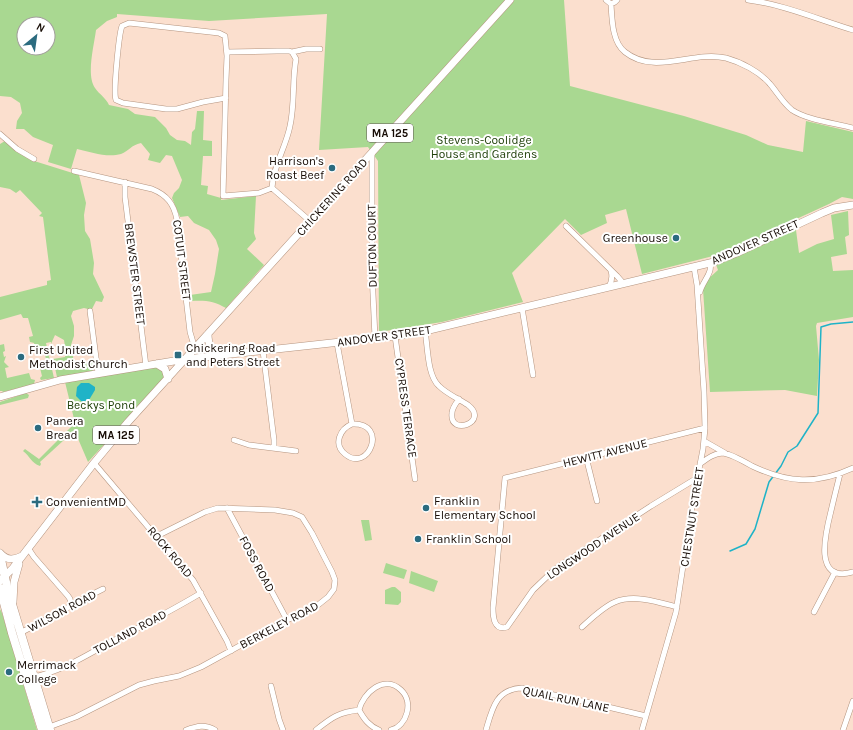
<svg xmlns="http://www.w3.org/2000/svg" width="853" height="730" viewBox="0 0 853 730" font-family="Karla,sans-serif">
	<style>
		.green { fill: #a9d891; fill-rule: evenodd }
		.water { fill: #1fb3c7 }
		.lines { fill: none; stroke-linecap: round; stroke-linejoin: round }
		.stream { stroke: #1fb3c7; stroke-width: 1.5 }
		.minor-casing { stroke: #b4947f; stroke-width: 6 }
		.major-casing { stroke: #b4947f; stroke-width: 8 }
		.highway-casing { stroke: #b4947f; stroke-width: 9 }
		.minor { stroke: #fff; stroke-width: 5 }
		.major { stroke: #fff; stroke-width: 7 }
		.highway { stroke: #fff; stroke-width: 8 }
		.poi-dot { fill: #2b6b7f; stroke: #fff; stroke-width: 1.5 }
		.labels { text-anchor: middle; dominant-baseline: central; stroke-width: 4; stroke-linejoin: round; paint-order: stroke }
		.shield { fill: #fff; stroke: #5d5550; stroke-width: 1 }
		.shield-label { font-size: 11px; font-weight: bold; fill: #170c05 }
		.park-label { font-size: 12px; fill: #21410b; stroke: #fff }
		.poi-label { font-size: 12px; fill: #170c05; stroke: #fff; text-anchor: start }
		.street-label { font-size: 12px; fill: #170c05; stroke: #fff }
	</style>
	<rect width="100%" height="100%" fill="#fbdfce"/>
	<path class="green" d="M0,0H564L570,86L684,116L746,135L768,145L803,152L806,121L853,132V199L842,197L829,204L792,221L796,230L799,253L817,244L834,239L831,215L848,211L849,235L845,237L847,254L831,257L833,271L853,270V317L817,323L816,326L819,360L817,396L785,390L710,392L703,289L707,280L718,270L713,256L642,274L626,209L605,215L607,223L581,235L565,219L512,273L523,302L442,322L379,332L378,161L368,147L319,150L327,14L209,21L117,14V17L107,21L96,30C94,46 86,75 95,88C100,95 106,98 109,105L128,109L135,114L155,117L166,128L170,135L177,140L185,141L191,145L192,132L195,129L197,111H204L203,140L212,141V156H203L201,185L208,186L207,194L221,198V200L256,196L254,233L256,239L247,249L264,265L226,308C214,301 205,300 191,301L190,295L211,292L215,274L219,249L216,240L209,230L194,223L188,216L180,217L172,198L174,193L179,188L182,180L172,156L166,155L160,163L148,160L150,154L141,143C131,145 129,151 121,154C107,158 91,152 77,149L71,169L48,162L53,145L33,137L24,129H16L17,121L22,113L20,103L11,97L0,96ZM24,24H48V48H24Z
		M5,141L31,160L79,175L86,203L84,215L85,231L90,239L94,263L93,274L104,297L102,302L96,301L92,309H88L84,308L73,311L71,316L74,326V336L71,345L74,363L93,362L95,367L91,373L57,377L53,359L65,357L66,353L64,340L55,335L51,344V342L46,343L54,378L41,380L40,378L42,376L40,368L47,366L45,354H47L46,352L37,353L34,343L30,342L29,337L33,336L28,318H23L21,314L0,320V297L47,285V281L51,280L43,217L39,216L42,213L20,190L16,193L10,189L0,187V144Z
		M4,344L5,351L3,352L4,357L6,356L4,362L9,367L5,368L7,378L29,373L31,379L35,380L34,384L3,392L2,391H0V345Z
		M152,368H159L163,371L164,377L163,380L88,462L79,441L76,429L40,462L41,464L40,466C31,463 30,456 23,451L25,449L39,459L75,423L65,382Z
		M26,393L29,395L28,398L0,405V402Z
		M361,520H369L372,540L365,541Z
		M386,563L407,570L404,579L383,573Z
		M411,571L438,581L434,592L409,583Z
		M392,587H395L401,592V602L398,605L385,604V590Z
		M0,609L2,613L37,730H0Z"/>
	<path class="water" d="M81,383H89L95,387V390L89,400L82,402L76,396L77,387Z"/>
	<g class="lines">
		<path class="stream" d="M730,551L746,544L755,529L769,482L781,466L788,452L797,446L818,413L821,327L831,324L853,322"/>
		<g class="minor-casing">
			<path id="minor" d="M606,0L611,4
				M748,0C782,4 820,20 853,30
				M611,4C612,19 612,42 625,52C655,76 693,50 726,58C741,62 760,72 770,84C777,92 783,103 792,110C807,120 835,123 853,128
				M611,4L615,2L617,0
				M227,52L277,51H289L292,52L306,49H320
				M292,52L296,59C292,81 295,104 290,126C286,147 273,166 272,188L310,221
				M226,98L203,102L177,109H166L123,103L116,100C113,92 119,34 122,26L129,23L219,33L225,36L227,56L226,80L223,196L259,193L272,188
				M0,134L17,149L34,159
				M372,153V272L375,338
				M74,171L152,189C167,195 174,204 177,220L190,332L195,349
				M125,182V197L146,366
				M566,226L617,276L623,283
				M609,287C612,281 613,277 611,271
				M700,292C702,282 713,273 710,263
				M522,308L533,375
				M90,311L98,373
				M425,331C428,347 427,375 439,386C447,394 459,399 468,405C490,422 449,437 452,413C452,408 456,403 459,399
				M395,336L415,479
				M337,343L352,424C340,429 333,444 345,454C369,474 389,422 352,424
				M263,351L274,440V448
				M234,440L249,445L296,451
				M704,441L725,453
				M586,457L597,501
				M94,463L193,580L227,641L231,651
				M701,463C708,458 715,453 723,453C731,454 745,462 752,466C788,483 816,485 853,468
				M840,474C837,486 834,498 831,511C826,531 812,584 853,572
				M697,478L651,506L555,569L533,590L507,627C494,631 493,617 493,608L505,478L705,428
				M227,508L287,620
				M28,548L34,557L68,596L70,599L71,605
				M814,612L835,572
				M582,627C592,618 603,607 615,602C634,594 658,602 677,607
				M20,633L66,609L71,605L103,589
				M34,677C62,671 85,656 109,643C140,627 171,611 201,593
				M271,686L279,719L283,730
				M49,727L76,717L139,685L154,681L179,676L201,667L287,620L318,605L328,597L334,589L335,580L332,572L312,533L302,517L293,513L275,510L218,508L205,512L157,536
				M186,730C197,726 205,724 215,730
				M316,730C331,718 339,712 359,710
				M379,730C369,726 364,719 359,710C363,693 384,674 401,690C414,702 407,726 391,730
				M486,730C492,709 496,689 522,688L591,703L646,716
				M642,730L676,612L693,500L703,449L705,428L704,392L697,285L694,267
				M843,730L853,701"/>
		</g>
		<g class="major-casing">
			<path id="major" d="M208,334C208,345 211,350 220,355
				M157,364L165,369L168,379
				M0,397L60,380L186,359L395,336L425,331L714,262L739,252L822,213L834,208L853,205
				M0,553C7,561 14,560 22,556
				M0,581L13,568L94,463L128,422L510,0
				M13,602L14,582L19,564"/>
		</g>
		<g class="highway-casing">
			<path id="highway" d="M0,555L8,591L50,730
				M0,588L12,633L42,730"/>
		</g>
		<use href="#minor" class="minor"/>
		<use href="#major" class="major"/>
		<use href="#highway" class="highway"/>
	</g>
	<g class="poi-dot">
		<circle cx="332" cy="168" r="4"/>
		<circle cx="676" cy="238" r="4"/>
		<rect x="174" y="351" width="8" height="8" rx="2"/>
		<circle cx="21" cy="357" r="4"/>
		<circle cx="38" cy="428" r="4"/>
		<path d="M35 496h4v4h4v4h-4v4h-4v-4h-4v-4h4z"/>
		<circle cx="426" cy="508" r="4"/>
		<circle cx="418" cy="539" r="4"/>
		<circle cx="9" cy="672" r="4"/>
	</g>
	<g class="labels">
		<g class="shield">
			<rect x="367" y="124" width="46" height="18" rx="3"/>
			<rect x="93" y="426" width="46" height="18" rx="3"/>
		</g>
		<g class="shield-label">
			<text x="390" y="133">MA 125</text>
			<text x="116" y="435">MA 125</text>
		</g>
		<g class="park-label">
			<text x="484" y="140">Stevens-Coolidge<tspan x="484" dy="14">House and Gardens</tspan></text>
			<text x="101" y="405">Beckys Pond</text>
		</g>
		<g class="poi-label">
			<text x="324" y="161" text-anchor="end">Harrison's<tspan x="324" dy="14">Roast Beef</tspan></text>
			<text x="668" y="238" text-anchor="end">Greenhouse</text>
			<text x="186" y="348">Chickering Road<tspan x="186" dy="14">and Peters Street</tspan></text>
			<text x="29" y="350">First United<tspan x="29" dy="14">Methodist Church</tspan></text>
			<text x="46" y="421">Panera<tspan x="46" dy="14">Bread</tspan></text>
			<text x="434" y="501">Franklin<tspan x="434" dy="14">Elementary School</tspan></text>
			<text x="46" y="502">ConvenientMD</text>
			<text x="426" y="539">Franklin School</text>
			<text x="17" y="665">Merrimack<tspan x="17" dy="14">College</tspan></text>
		</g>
		<g class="street-label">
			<text transform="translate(332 197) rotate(-48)">CHICKERING ROAD</text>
			<text transform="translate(755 242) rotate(-24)">ANDOVER STREET</text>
			<text transform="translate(372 246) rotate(-91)">DUFTON COURT</text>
			<text transform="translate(182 260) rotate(83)">COTUIT STREET</text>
			<text transform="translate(135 274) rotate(83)">BREWSTER STREET</text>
			<text transform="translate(384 336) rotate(-8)">ANDOVER STREET</text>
			<text transform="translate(406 408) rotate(82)">CYPRESS TERRACE</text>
			<text transform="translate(605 453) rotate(-14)">HEWITT AVENUE</text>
			<text transform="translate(692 517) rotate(-81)">CHESTNUT STREET</text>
			<text transform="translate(593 546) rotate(-34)">LONGWOOD AVENUE</text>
			<text transform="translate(170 552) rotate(50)">ROCK ROAD</text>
			<text transform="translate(257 564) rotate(62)">FOSS ROAD</text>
			<text transform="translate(62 611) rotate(-28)">WILSON ROAD</text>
			<text transform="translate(279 625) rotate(-28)">BERKELEY ROAD</text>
			<text transform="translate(130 632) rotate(-28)">TOLLAND ROAD</text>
			<text transform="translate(566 699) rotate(12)">QUAIL RUN LANE</text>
		</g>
	</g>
	<g transform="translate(36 36) rotate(29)"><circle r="19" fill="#ffffff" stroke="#a29e9b"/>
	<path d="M0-3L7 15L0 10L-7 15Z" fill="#2b6b7f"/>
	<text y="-6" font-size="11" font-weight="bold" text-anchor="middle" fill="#170c05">N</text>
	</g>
</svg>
